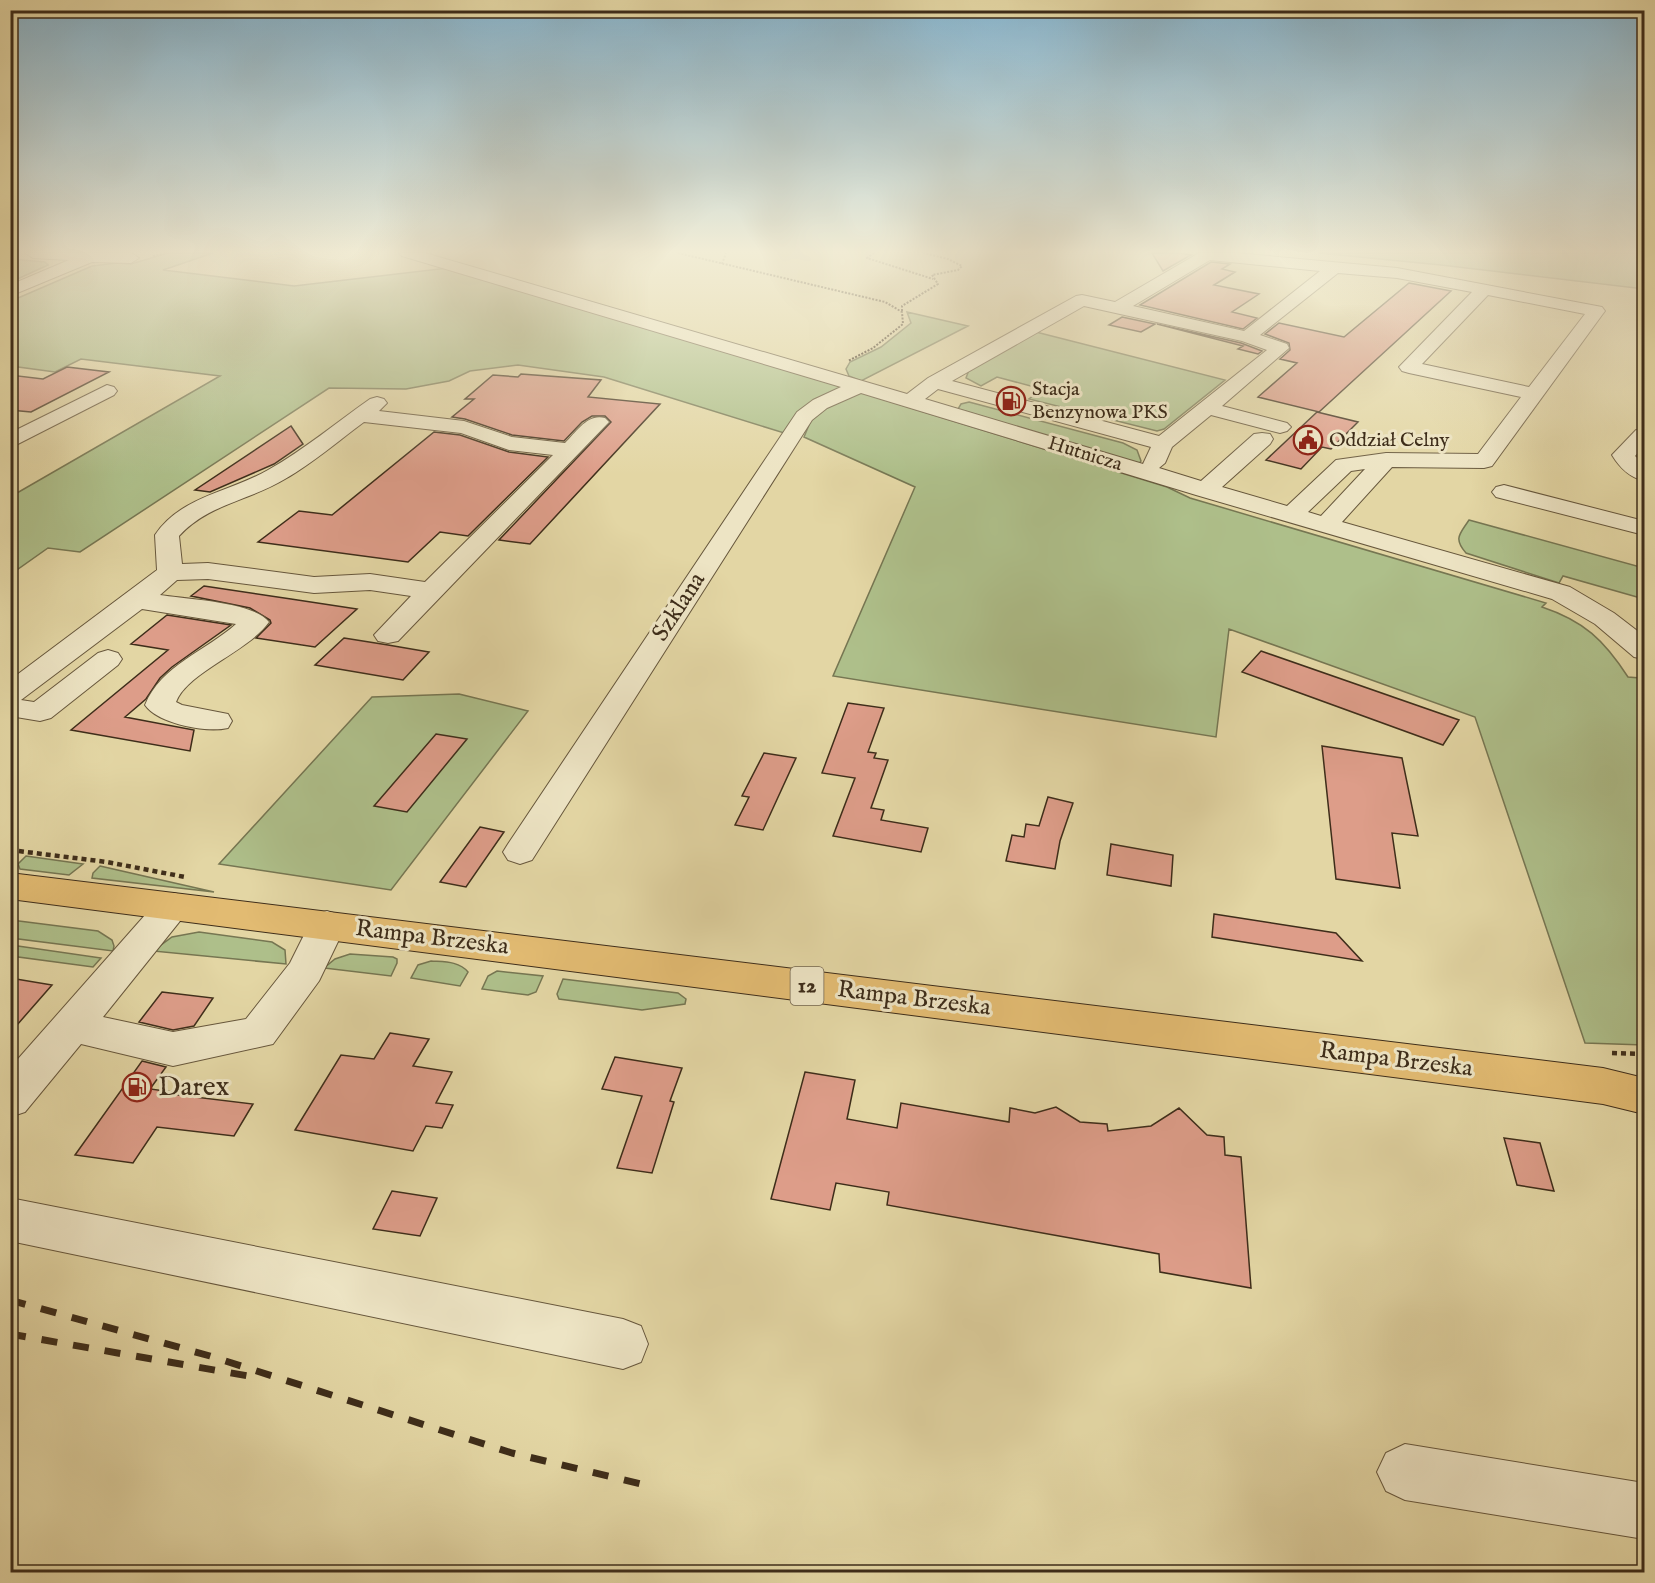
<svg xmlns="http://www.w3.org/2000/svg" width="1655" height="1583" viewBox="0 0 1655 1583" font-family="'IM FELL English',serif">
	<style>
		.green { fill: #aebf8a; stroke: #767652; stroke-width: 1.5 }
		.building { fill: #dd9d89; stroke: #3e2d1a; stroke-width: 1.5 }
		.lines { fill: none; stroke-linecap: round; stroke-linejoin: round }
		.minor-casing { stroke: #67573c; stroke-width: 2 }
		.highway-casing { stroke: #3e2d1a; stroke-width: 2 }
		.path-far1 { stroke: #3e2d1a; stroke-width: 2; stroke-dasharray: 2 1.5; stroke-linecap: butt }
		.path { stroke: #3e2d1a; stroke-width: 4.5; stroke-dasharray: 5 4; stroke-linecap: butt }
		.minor { fill: #ede4c4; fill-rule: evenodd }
		.highway { fill: #e2bb72; fill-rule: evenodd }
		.rail { stroke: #3e2d1a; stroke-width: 7; stroke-dasharray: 16 16; stroke-linecap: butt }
		.labels { text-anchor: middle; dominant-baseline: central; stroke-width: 6; stroke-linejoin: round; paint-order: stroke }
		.far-poi-label { font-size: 20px; fill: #3e2d1a; stroke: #ede4c4; text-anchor: start }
		.far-street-label { font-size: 20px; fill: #3e2d1a; stroke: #ede4c4 }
		.shield { fill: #ede4c4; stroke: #72644d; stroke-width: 1.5 }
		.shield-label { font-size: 22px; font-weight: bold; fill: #3e2d1a }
		.street-label { font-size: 24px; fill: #3e2d1a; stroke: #ede4c4 }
		.near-poi-label { font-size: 28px; fill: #3e2d1a; stroke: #ede4c4; text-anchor: start }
	</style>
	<rect width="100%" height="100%" fill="#e3d6a4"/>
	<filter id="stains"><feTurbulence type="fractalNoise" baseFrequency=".00333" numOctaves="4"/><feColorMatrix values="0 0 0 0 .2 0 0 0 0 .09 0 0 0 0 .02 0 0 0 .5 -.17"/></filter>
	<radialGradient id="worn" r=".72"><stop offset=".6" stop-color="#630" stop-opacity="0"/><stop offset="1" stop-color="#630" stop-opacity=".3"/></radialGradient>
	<path class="green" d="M168,253H213L163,270L294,286L448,268L845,385L806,406L784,433L604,377L518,365L470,371L449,381L406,389L329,388L80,552L48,548L11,574L10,497L220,376L81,359L55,372L11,366V301L92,266L117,263L131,264Z
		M1319,253H1644V289L1441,265Z
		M10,259L45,262L48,265L11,282Z
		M907,312L968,326L861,381L849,376L846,369L850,362L881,347L911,323Z
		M1036,332L1225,380L1164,429L1157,431L1029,399L1042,389L997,377L981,386L966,378L969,370Z
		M859,392L1167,487L1190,498L1546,603L1542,607C1584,621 1604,640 1628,677L1640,678L1644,689V1045L1585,1043L1475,717L1229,629L1216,737L833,676L915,487L804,437L814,413Z
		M969,402L1123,443L1137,450L1141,461L1139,464L958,409L961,404Z
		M1469,520L1644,568V599L1563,576L1559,583L1466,553C1453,538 1460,534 1469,520Z
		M459,694L528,711L391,890L219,864L372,697Z
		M26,856L83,864L69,875L20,869L18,864Z
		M100,866L214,892L92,878L93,873Z
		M11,920L98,931L112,940L114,946L113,951L11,938Z
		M199,932L272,942L285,950L286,964L153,951L172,937Z
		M11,945L101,958L93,967L11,956Z
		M350,954L393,957L397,959V963L391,976L324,968L335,959Z
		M431,961C444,962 459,961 468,972L460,986L411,978L418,965Z
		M497,971L543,976L536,992L528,995L482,989L488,976Z
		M563,979L678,993L686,999L685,1004L642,1010L559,999L557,994Z"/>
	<path class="building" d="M1152,253H1179L1191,255L1163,271Z
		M1211,262L1230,264L1222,269L1235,272L1214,285L1259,294L1232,312L1257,318L1243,329L1140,305Z
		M1409,283L1451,291L1319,412L1258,397L1297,363L1280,359L1290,350L1289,343L1265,334L1279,323L1344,337Z
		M1122,317L1155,324L1141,332L1109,325Z
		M1157,324L1241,343L1262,351L1258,354L1238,349L1243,346Z
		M67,367L109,372L31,412L10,410V375L43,379Z
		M521,374L601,380L588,397L660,404L530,544L499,540L611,422L605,416H592L582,422L564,441L512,435L465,419L452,417L474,399H465L493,375L518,377Z
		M1317,412L1358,422L1331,449L1322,447L1301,469L1266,460Z
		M291,426L303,444L274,464L210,492L195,490Z
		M434,432L460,435L509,452L548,457L468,536L440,532L408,562L258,542L299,511L332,515Z
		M204,586L291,599L357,609L315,647L256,638L271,623L270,620L250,608L191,596Z
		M167,615L231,625L172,667L160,678L146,699L125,717L194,730L190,751L71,730L168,650L131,644Z
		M344,638L388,645L429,652L403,680L315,665Z
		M1261,651L1459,720L1443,745L1242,672Z
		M848,703L884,708L868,752L876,753L874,758L888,760L871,808L884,810L881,820L928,828L921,852L833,836L855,778L822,773Z
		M436,734L467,739L407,812L374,806Z
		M1322,746L1402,758L1418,836L1392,833L1400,888L1336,879Z
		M764,753L796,758L763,830L735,825L749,797L742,796Z
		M1048,797L1073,803L1060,841L1055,869L1006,861L1012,835L1024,837L1026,824L1039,826Z
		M480,827L504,832L466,887L440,882Z
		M1111,844L1173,855L1171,886L1107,875Z
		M1214,914L1336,933L1362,961L1212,937Z
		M10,978L52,985L10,1033Z
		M162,992L213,998L194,1026L173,1030L139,1022Z
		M390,1033L429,1039L413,1066L452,1072L436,1103L453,1105L442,1128L426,1126L413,1151L295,1130L341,1055L374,1059Z
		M615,1057L682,1068L670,1101L674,1102L652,1173L617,1168L642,1096L602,1089Z
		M142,1061L166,1067L150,1089L180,1093L178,1095L253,1104L234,1136L157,1127L133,1163L75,1155Z
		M805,1072L855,1080L847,1119L897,1128L901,1103L1009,1122L1010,1108L1035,1113L1056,1107L1080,1122L1107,1124L1108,1131L1151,1126L1179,1108L1207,1135L1224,1137L1225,1155L1241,1157L1251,1288L1160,1272L1159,1254L887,1205L889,1192L836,1183L830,1210L771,1199Z
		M1504,1138L1540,1143L1554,1191L1517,1185Z
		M392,1191L437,1198L420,1236L373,1229Z"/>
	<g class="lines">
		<g class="minor-casing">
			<path id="minor" d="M25,253H131L139,258L131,263L92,262L10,296V285L69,260L33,258Z
				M399,253H425L907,394L928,378L1076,296L1082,295L1115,302L1199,253H1236L1397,268L1602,307L1605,311L1602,315L1492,466L1484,468L1392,467L1342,522L1570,587L1614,613L1644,636V659L1634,657L1595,624L1552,599L1196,495L861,393L827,408L812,420L532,860L520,864L508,860L503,852L508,844L797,412L813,400L841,387L402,256ZM1210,260L1320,271L1244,331L1133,306ZM1338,273L1397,278L1472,292L1399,367L1402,371L1409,373L1521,397L1478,454L1386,453L1336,460L1287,506L1222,487L1270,444L1273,439L1270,434L1262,433L1254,434L1201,481L1159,468L1165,463L1172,447L1211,415L1280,433L1287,431L1291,427L1287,423L1222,406L1289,348L1287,344L1260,335ZM1488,295L1585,314L1529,387L1422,364ZM1084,306L1242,341L1267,350L1159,436L952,381ZM938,389L1151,447L1143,464L925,399ZM1365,469L1321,516L1308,512L1351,471Z
				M107,385L114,387L117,391L114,395L10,448V433Z
				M377,397L384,399L387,403L379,411L464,421L512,437L565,443C577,431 588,413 605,418L609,422L398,641L388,643L378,641L374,635L411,596L370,590L314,593L208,579L177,580L160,595C184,599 255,602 269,622C248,652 187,672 176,702L182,705L228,714L232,721L228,728C207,733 158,724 145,705C161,665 206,651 236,624L142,609L21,700L34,702L98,653L108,650L118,653L122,659L118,665L51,718L40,721L10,716V680L157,570L155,535C181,496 230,492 268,470C304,450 337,422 370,399ZM364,422L461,433L509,450L553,455L425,582L370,574L314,577L208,563L182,564L179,536C208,504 249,501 285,479C313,463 338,441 364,422Z
				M1644,429V446L1635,456L1644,464V481C1629,477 1620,468 1612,455L1636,430Z
				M1504,485L1644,521V535L1496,497L1492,492L1496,487Z
				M174,893L187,897L192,906L103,1017L173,1032L246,1019L290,963L314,915L327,911L340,915L346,925L319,981L273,1044L173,1066L81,1044L25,1112L10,1117V1068L161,897Z
				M10,1198L623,1319L641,1326L648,1344L641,1362L623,1369L10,1241Z
				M1405,1444L1644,1483V1539L1405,1500L1386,1491L1377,1472L1386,1453Z"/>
		</g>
		<g class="highway-casing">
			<path id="highway" d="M10,873L1603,1068L1644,1078V1114L1603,1104L10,899Z"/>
		</g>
		<path class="path-far1" d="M678,253L885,302L902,312L903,324L873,348L848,361
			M874,253L867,258L933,279
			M153,256L168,253
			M722,264L726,253
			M902,311V306L938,284L932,275L958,270L962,266L948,259L924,253"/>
		<path class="path" d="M10,850L107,862L185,877
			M1612,1053L1644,1054"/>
		<use href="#minor" class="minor"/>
		<use href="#highway" class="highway"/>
		<path class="rail" d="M10,1300L210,1356L512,1453L649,1486
			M10,1334L254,1377"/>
	</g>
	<linearGradient id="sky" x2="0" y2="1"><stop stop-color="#87b6d0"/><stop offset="0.53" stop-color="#f2edd6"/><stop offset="1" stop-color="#f2edd6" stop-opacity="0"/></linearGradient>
	<rect width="1655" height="475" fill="url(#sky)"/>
	<defs>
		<g id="fuel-ring" transform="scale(1.5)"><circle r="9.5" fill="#ede4c4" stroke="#8f2418" stroke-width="1.5"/><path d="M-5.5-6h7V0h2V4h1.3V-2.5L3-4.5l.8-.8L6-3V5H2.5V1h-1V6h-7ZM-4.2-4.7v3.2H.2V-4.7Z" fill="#8f2418"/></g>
		<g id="civic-ring" transform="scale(1.5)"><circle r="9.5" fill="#ede4c4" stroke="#8f2418" stroke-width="1.5"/><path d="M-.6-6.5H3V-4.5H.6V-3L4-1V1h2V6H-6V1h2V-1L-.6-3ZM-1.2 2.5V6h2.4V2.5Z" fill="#8f2418"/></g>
	</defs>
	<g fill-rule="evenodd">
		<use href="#fuel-ring" x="1011" y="401"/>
		<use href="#civic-ring" x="1308" y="440"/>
		<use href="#fuel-ring" x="137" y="1087"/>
	</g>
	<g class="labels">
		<g class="far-poi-label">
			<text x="1032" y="389">Stacja<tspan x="1032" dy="23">Benzynowa PKS</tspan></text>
			<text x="1329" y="440">Oddział Celny</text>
		</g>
		<g class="far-street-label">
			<text transform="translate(1085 454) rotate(17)">Hutnicza</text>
		</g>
		<rect class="shield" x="790.5" y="967" width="33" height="38" rx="4.5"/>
		<g class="shield-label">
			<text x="807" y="986">12</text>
		</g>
		<g class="street-label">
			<text transform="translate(679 607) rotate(-57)">Szklana</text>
			<text transform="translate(432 938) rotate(7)">Rampa Brzeska</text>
			<text transform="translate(914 999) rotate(7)">Rampa Brzeska</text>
			<text transform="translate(1396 1060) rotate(7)">Rampa Brzeska</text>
		</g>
		<g class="near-poi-label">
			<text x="158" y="1087">Darex</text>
		</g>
	</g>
	<rect width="1655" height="1583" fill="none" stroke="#e3d6a4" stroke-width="36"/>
	<rect x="12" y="12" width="1631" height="1559" fill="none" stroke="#3e2d1a" stroke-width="3"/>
	<rect x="18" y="18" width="1619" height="1547" fill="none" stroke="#3e2d1a" stroke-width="1.5"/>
	<rect width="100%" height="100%" filter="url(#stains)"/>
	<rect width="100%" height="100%" fill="url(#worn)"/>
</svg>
